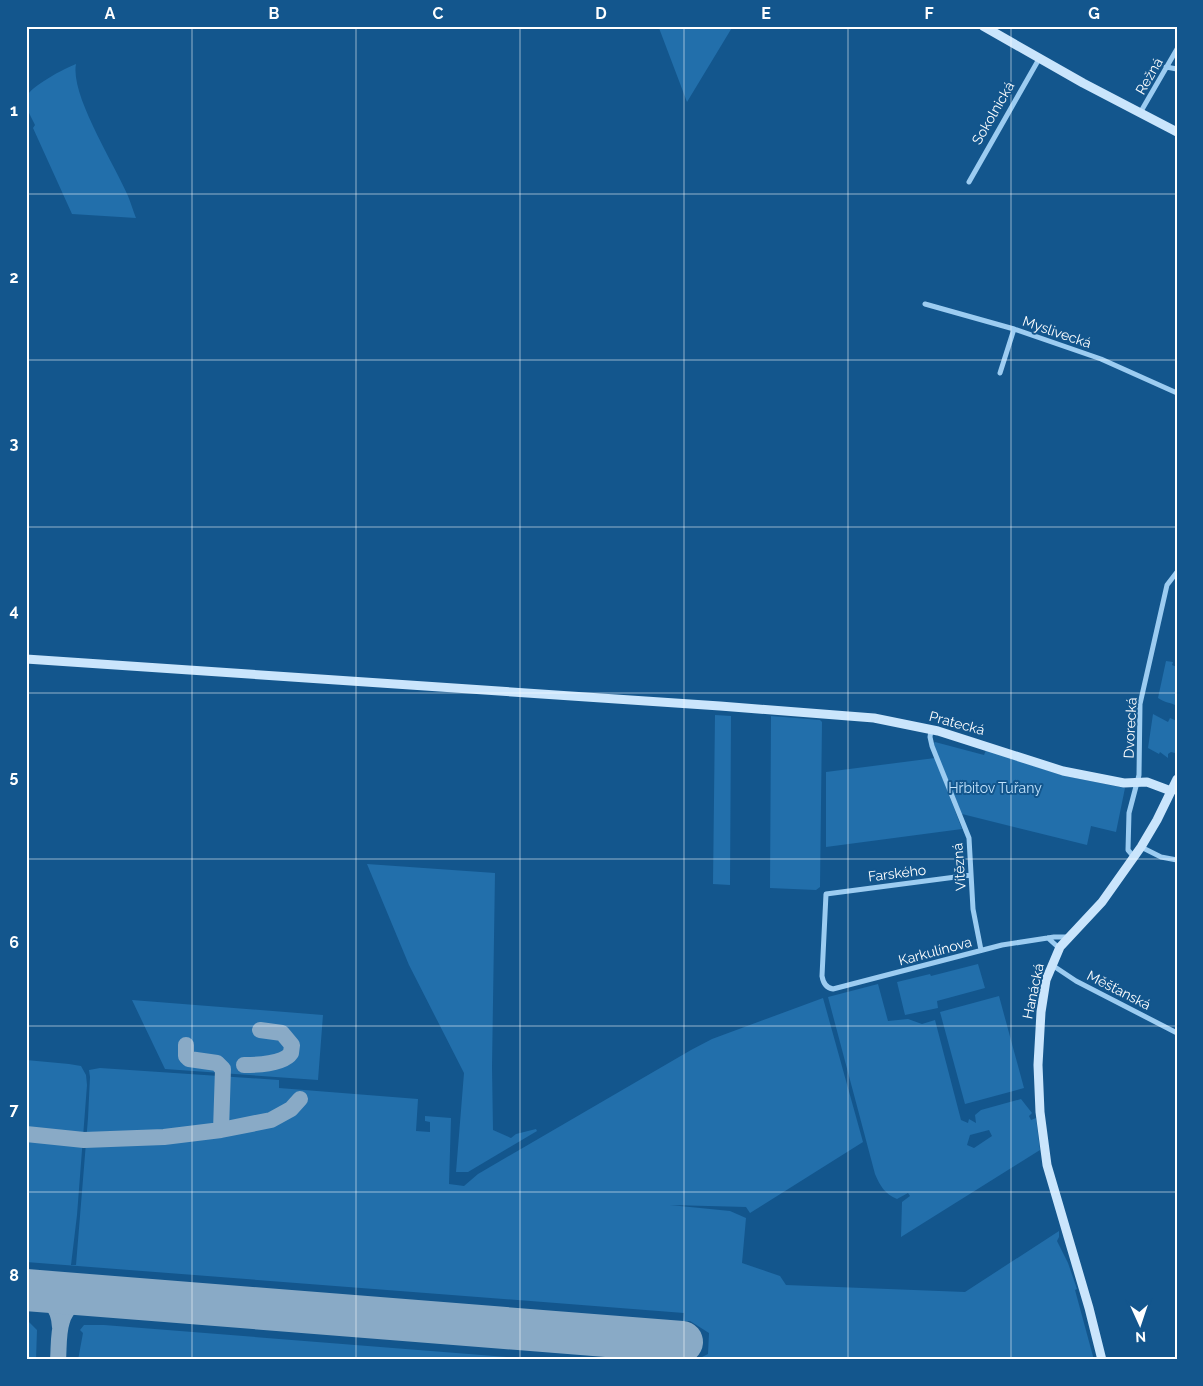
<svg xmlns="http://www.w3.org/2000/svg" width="1203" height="1386" viewBox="0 0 1203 1386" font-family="Raleway,sans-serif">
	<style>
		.green { fill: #226fab; fill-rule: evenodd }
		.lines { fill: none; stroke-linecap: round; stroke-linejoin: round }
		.taxiway { stroke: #89aac6; stroke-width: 16 }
		.runway { stroke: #89aac6; stroke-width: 42 }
		.street { stroke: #9cccf1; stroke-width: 5 }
		.secondary { stroke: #cae5fc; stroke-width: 9 }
		.grid { fill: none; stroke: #fff; stroke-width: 1; stroke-opacity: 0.55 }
		.labels { text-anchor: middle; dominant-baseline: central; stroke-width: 4; stroke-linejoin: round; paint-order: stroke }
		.street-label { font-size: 14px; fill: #fff; stroke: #13568d }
		.park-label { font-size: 14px; fill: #c3e3fc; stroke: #13568d }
		.neatline { fill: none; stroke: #fff; stroke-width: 2 }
		.grid-label { font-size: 16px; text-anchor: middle; font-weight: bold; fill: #fff }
	</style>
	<rect width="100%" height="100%" fill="#13568d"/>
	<path class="green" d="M660,26H733L687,102L659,28Z
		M76,64C70,95 115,165 128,196C131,203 133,211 136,218L72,214L33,128L35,125C32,118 24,106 26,98C29,87 65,68 76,64Z
		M1166,661L1173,662L1172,665L1177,667V706C1170,702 1165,703 1158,698Z
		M1153,714L1168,722L1170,718L1177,721V754L1175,757V753L1171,752L1168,754V758L1160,752L1159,754L1148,748Z
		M715,715L731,716L730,885L713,884Z
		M771,716L820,720L822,722L820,887L816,890L770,888Z
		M935,742L984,755L986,750L1061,775L1125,788L1116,832L1091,826L1087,845L962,814L933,744Z
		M935,758L962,829L826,847V772Z
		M367,864L495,873L492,1067L493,1130L511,1138L516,1134L536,1129L537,1131L468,1172H456L464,1073L409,965Z
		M978,964L985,988L937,1001L938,1008L905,1015L897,982L930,974L931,976Z
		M878,984L888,1021L908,1019L922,1024L935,1020L961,1120L968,1123L969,1119L976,1123L975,1115L981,1110L1021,1099L1032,1113L1029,1116L1031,1120L1036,1118L1040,1150L901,1237L902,1202L910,1196L908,1193L897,1199C885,1194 880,1186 875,1174L828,997ZM989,1130L992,1136L974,1148L967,1145L970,1135Z
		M999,996L1024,1088L965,1104L940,1012Z
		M823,998L863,1142L750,1213L746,1207L670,1205L730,1211L746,1218L742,1263L780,1276L786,1285L965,1292L1059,1231V1237L1057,1241L1068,1263L1077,1289L1075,1290L1094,1360H696L708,1354L709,1333L690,1321H683L684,1313L26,1262V1060L69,1064L81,1066L86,1075L87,1085L77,1215L71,1265H76L88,1118L90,1077L89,1070L100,1068L279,1080V1088L418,1099L416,1131L430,1132V1122L425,1121V1116L451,1118L449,1184L464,1186L478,1174L691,1050L712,1039Z
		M132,1000L323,1015L318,1080L165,1069Z
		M26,1319L37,1330L36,1360H26Z
		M84,1325H104L544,1360H78L83,1333L80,1330Z"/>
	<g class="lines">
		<path class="taxiway" d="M186,1045V1056L189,1059L217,1063L223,1069L221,1130
			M244,1065C256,1065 284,1064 291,1053L292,1045L282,1033L260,1030
			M26,1134L84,1140L164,1137L221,1130L271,1120L291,1109L300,1099
			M26,1292C47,1293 59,1306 60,1327
			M584,1335L643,1341L658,1351L664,1360
			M58,1360C59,1347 58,1333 62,1321C72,1286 119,1298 145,1300"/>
		<path class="runway" d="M26,1290L682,1342"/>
		<path class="street" d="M1166,67L1177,69
			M1140,113L1177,49
			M969,182L1039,59
			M925,304L1014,329L1101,359L1177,393
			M1000,373L1014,329
			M931,730L930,737L932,746L969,838L973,909L981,950
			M1141,847L1161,857L1177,860
			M1134,857L1128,850L1129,813L1139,775L1140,704L1167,585L1177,572
			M971,875L826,894L822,976C823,982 826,988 833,989L1002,945L1054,937H1068
			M1048,938L1059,948
			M1052,965L1076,981L1177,1033"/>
		<path class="secondary" d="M983,26L1083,83L1177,132
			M26,659L720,706L874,718L938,731L1063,771L1124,783L1147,782L1171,791L1177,788
			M1102,1360L1089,1308L1047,1165L1040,1112L1038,1065L1041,1012L1046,980L1060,947L1102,902L1141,847L1157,820L1177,779"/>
	</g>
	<path class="grid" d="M192,26V1360M356,26V1360M520,26V1360M684,26V1360M848,26V1360M1011,26V1360M26,194H1177M26,360H1177M26,527H1177M26,693H1177M26,859H1177M26,1026H1177M26,1192H1177"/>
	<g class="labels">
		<g class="street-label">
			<text transform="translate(1149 76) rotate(-60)">Režná</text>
			<text transform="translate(993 113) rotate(-60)">Sokolnická</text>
			<text transform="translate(1057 332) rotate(19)">Myslivecká</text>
			<text transform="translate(957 723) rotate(15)">Pratecká</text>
			<text transform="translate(1130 728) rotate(-87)">Dvorecká</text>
			<text transform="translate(959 867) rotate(-94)">Vítězná</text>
			<text transform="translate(897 873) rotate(-7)">Farského</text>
			<text transform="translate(935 951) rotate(-15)">Karkulínova</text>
			<text transform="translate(1119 990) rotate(27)">Měšťanská</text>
			<text transform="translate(1033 991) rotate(-78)">Hanácká</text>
		</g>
		<g class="park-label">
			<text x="995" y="788">Hřbitov Tuřany</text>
		</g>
	</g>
	<rect width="1203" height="1386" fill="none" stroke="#13568d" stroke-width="55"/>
	<g transform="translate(1140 1324) rotate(177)" stroke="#13568d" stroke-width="4" paint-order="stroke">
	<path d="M0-4L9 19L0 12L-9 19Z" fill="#ffffff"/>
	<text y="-8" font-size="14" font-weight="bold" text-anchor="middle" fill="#ffffff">N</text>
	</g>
	<rect x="28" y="28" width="1148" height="1330" class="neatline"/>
	<g class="grid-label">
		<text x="110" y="19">A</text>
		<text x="274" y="19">B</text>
		<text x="438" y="19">C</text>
		<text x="601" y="19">D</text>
		<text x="766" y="19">E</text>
		<text x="929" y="19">F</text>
		<text x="1094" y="19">G</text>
		<text x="14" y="116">1</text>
		<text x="14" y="283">2</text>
		<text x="14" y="449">3</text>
		<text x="14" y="616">4</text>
		<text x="14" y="782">5</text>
		<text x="14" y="948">6</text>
		<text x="14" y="1115">7</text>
		<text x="14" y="1281">8</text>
	</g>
</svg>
